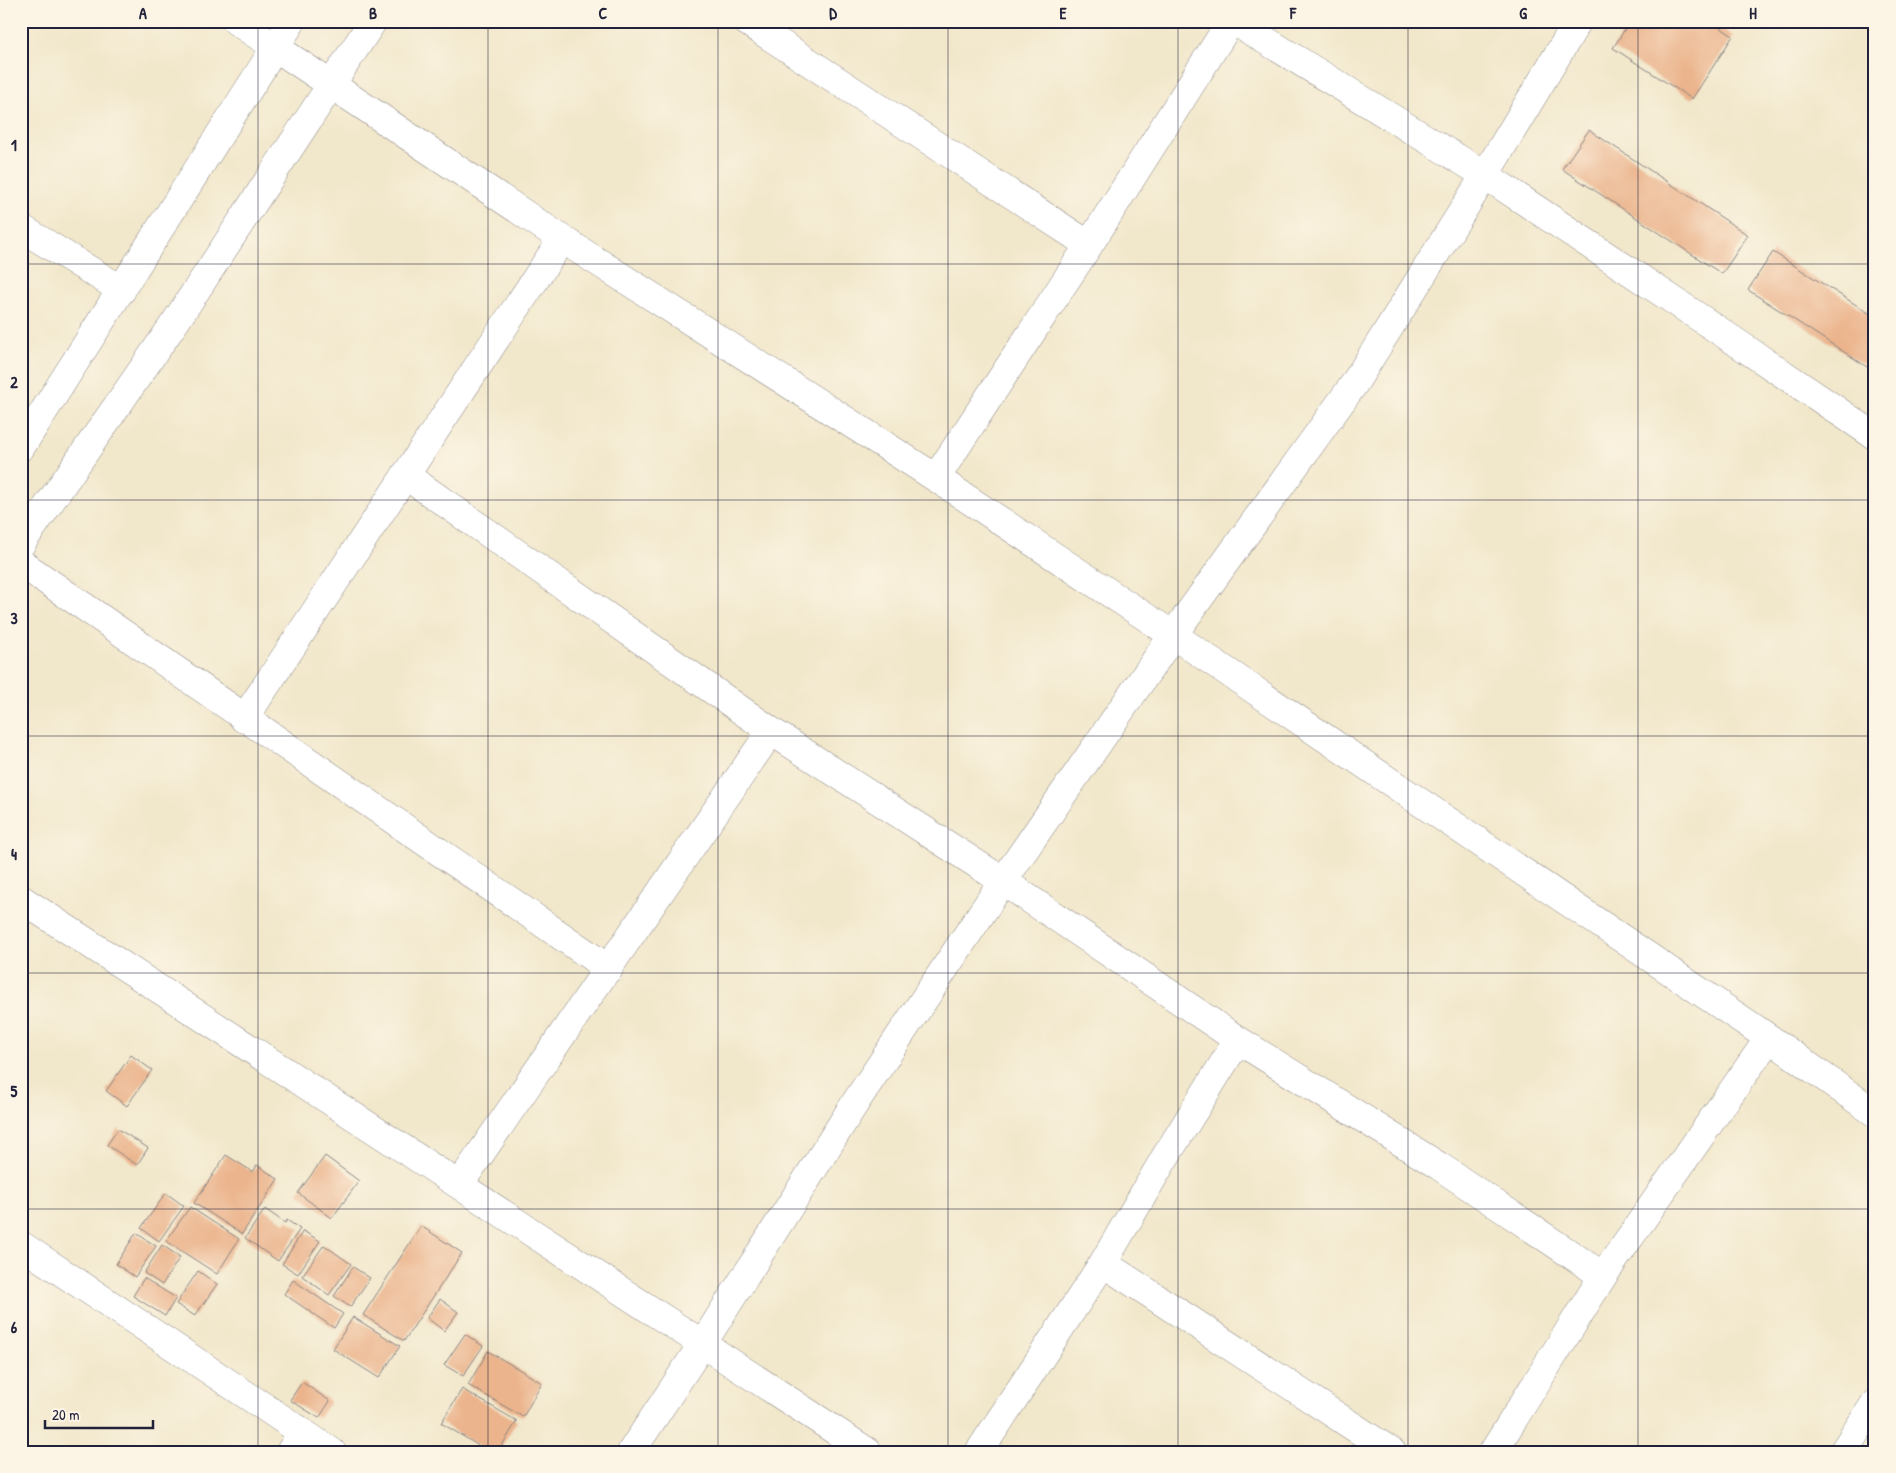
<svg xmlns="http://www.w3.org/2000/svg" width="1896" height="1473" viewBox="0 0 1896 1473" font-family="'Patrick Hand',sans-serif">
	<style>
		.building { fill: #ebb48c }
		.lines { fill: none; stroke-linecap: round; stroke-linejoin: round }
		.street-casing { stroke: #8a8483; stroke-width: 29 }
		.secondary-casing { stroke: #8a8483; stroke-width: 29 }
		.street { stroke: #fff; stroke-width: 28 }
		.secondary { stroke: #fff; stroke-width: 28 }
		.grid { fill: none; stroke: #22223b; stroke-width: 1; stroke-opacity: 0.55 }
		.neatline { fill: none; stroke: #22223b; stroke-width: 2 }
		.grid-label { font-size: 16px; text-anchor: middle; font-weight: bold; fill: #22223b }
	</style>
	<rect width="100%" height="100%" fill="#fcf5e5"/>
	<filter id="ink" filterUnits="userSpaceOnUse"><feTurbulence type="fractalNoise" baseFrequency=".02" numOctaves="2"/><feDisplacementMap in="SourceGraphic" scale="10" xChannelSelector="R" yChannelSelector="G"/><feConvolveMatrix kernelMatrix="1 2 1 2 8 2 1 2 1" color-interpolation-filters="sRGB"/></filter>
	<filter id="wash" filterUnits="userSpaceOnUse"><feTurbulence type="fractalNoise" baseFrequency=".0096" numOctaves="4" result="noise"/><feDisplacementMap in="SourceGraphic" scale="20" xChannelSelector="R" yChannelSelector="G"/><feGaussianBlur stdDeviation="1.12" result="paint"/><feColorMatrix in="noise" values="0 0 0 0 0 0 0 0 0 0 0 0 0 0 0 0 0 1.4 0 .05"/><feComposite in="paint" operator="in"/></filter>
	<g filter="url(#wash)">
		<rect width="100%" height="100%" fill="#f1e7cb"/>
		<g id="blocks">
			<path class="building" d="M1630,21H1710L1733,36L1692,99L1613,48Z
				M1589,130L1748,235L1722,274L1562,169Z
				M1773,252L1875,317V372L1748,290Z
				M131,1055L152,1070L127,1106L106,1091Z
				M118,1129L148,1148L137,1165L107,1145Z
				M226,1155L253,1172L257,1165L278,1179L242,1234L194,1203Z
				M325,1156L359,1181L332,1218L298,1193Z
				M166,1193L184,1206L159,1241L141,1228Z
				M190,1207L239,1239L217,1274L166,1241Z
				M265,1209L285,1223L287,1220L300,1229L278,1261L245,1238Z
				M421,1226L462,1253L404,1341L363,1315Z
				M303,1231L320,1241L298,1274L282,1264Z
				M136,1233L156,1246L135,1277L116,1264Z
				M162,1245L180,1257L162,1285L144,1273Z
				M324,1245L351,1264L329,1295L302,1276Z
				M353,1267L370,1278L350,1307L334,1296Z
				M198,1271L217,1284L195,1316L176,1304Z
				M144,1278L176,1298L165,1316L133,1296Z
				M293,1280L343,1314L334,1328L284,1294Z
				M440,1299L458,1312L444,1331L427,1318Z
				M353,1317L400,1346L379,1378L333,1349Z
				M465,1334L483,1346L463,1376L444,1365Z
				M488,1351L542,1383L523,1417L468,1385Z
				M302,1382L330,1401L319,1418L290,1400Z
				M462,1389L517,1421L498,1452H489L441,1423Z"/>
		</g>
	</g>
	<g filter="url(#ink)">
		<use href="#blocks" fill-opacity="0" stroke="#8a8483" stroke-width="1"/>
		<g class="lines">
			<g class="street-casing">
				<path id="street" d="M236,21L562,239L936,478L1173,635L1769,1038L1875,1113
					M746,21L1089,245
					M1234,21L1485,175L1724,334L1875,436
					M21,228L122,290
					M405,475L771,731L1003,881L1238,1040L1439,1166L1603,1276
					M936,478L1089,245L1231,21
					M21,563L609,969
					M244,719L562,239
					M21,899L868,1452
					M459,1185L771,731
					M21,1245L332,1452
					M1103,1263L1392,1452
					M290,1452L302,1432
					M631,1452L703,1343L857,1100L1003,881L1173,635L1354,384L1485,175L1578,21
					M979,1452L1103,1263L1164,1159L1238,1040
					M1493,1452L1603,1276L1769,1038
					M1843,1452L1875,1403"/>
			</g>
			<g class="secondary-casing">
				<path id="secondary" d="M21,447L292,21
					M21,544L176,321L373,21"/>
			</g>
			<use href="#street" class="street"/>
			<use href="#secondary" class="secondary"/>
		</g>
	</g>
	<path class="grid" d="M258,21V1452M488,21V1452M718,21V1452M948,21V1452M1178,21V1452M1408,21V1452M1638,21V1452M21,264H1875M21,500H1875M21,736H1875M21,973H1875M21,1209H1875"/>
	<rect width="1896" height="1473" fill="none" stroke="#fcf5e5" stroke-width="55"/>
	<path d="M45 1420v8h108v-8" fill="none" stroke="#22223b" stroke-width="2.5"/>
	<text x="52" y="1420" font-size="15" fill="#22223b" stroke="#fcf5e5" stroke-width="4" paint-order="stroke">20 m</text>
	<rect x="28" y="28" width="1840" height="1418" class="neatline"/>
	<g class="grid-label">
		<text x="143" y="19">A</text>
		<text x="373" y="19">B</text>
		<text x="603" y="19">C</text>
		<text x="833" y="19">D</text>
		<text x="1063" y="19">E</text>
		<text x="1293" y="19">F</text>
		<text x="1523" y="19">G</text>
		<text x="1753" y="19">H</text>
		<text x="14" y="151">1</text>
		<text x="14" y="388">2</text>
		<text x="14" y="624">3</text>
		<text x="14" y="860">4</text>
		<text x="14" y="1097">5</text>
		<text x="14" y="1333">6</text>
	</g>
</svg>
